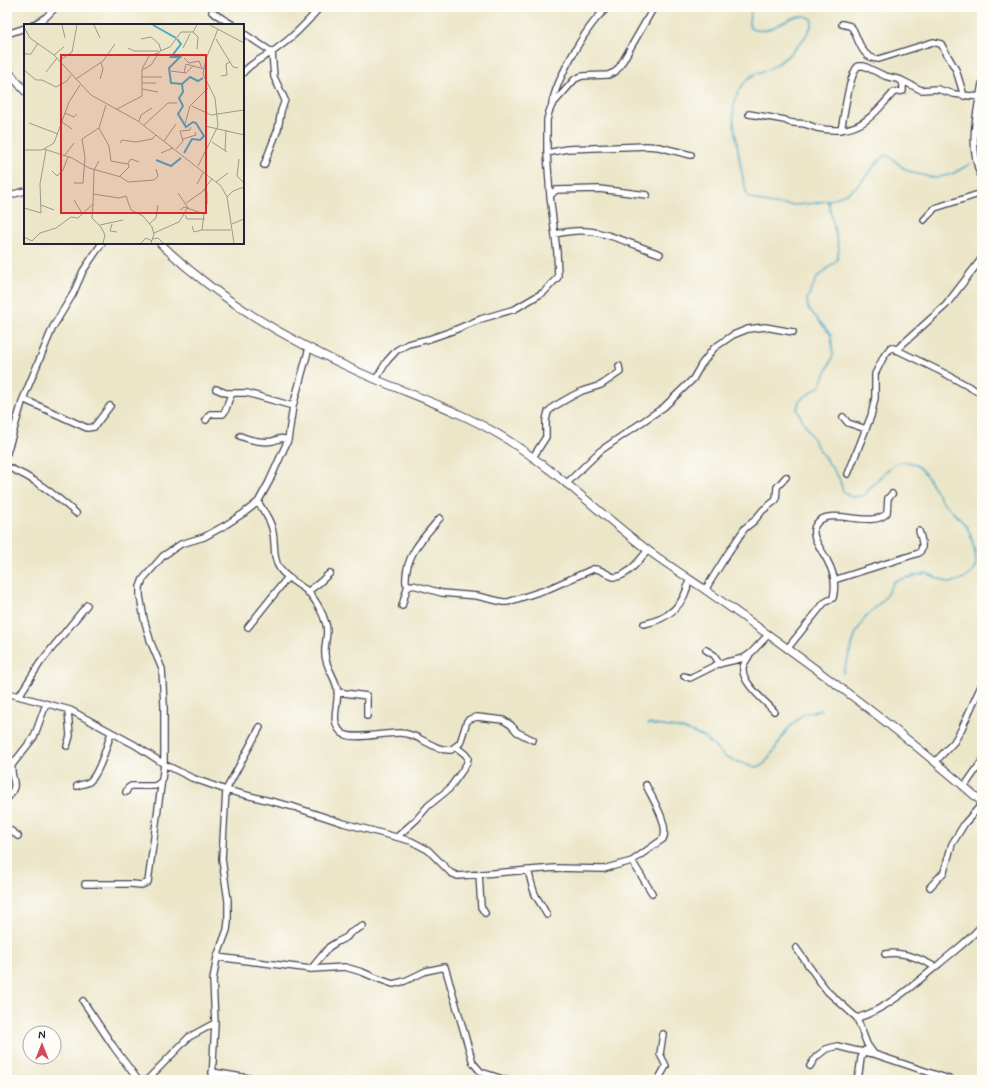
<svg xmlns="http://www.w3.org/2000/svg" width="989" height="1087" viewBox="0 0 989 1087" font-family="Mynerve,sans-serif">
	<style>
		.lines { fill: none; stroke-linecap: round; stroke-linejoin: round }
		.stream { stroke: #47a8c7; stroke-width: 1.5 }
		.minor-casing { stroke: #403f50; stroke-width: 8 }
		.major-casing { stroke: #403f50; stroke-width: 9 }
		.minor { stroke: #fff; stroke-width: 5.5 }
		.major { stroke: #fff; stroke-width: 7 }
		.inset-river { fill: none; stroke: #47a8c7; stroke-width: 2 }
		.inset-road { fill: none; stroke: #9b9890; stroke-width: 1 }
		.view { fill: #d62828; fill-opacity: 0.15; stroke: #d62828; stroke-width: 2 }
		.inset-edge { fill: none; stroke: #22223b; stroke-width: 2 }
	</style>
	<rect width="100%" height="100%" fill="#fdfcf7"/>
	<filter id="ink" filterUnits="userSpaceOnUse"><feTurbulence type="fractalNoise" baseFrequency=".025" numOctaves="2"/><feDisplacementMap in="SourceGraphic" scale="8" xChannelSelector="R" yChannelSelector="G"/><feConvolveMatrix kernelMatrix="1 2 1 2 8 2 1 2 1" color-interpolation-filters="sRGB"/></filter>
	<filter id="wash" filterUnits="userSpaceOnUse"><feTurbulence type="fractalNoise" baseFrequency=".012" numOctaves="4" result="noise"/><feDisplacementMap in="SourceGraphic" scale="16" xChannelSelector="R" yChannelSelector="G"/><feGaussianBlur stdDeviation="0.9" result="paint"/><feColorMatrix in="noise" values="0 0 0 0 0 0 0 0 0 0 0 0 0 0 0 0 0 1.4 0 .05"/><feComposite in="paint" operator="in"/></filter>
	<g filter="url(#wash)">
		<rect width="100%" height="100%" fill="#ece6c9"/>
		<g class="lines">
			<path class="stream" d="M752,7L749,20L750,28C774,40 792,4 813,20C810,36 789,57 774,66C767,71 756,72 749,78C741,85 735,96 734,107C732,119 735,131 737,143C740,162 742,180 748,197C778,210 832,207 857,186C867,177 874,165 884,156H889L902,167L913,173L935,178L952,174L970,164
				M828,201L839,249L837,260L817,278L807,299L808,308L831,335L833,356L820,386L799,401L797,410L818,448L839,478L843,491L851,497L863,496C872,487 889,464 901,462C924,459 931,487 943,502C950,510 959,517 966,526C971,533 978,559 975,567C971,578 959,580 950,583L926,573L894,581L884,599L864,619L856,633L843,673
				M648,724L683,729L704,737L725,757L753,767L762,766L770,757L786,731L803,714L821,710"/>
		</g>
	</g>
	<g filter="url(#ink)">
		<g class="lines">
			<g class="minor-casing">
				<path id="minor" d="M212,12L233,25
					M842,24L850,26L853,29C859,41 862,59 879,59L933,42L941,44L956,70L964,96
					M33,25L46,17L56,7
					M243,33L269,50L270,53
					M7,34L25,28
					M243,73C251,62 264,58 275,50C292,38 307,23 320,7
					M982,84C976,115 968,148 982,179
					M552,103C558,77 588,21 609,7
					M749,114L785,120C791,125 797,122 805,124C809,125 813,127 817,128C857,136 869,120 894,92L903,91V85L901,80
					M841,130C844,117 849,74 858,66H864L885,76L901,80L921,90L937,89L954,94L980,97
					M547,153L567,149L647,146L659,147L691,155
					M264,165L278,129L281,111L285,100L274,77L272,52
					M550,196L556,190L599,189L647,195
					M7,197L10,195L25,191
					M924,220L935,208L982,193
					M555,234C565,232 575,230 586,231C607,232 639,247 660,254
					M896,350L946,305L982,258
					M376,379L387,361L397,350L408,344L429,339L452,331L481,319L515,309L544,292L558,277L557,252L550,196L547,153V120L549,112L552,105L575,79L582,76L608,75L615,72L620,66L654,7
					M216,389L226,393H247L293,406
					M23,399L87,428L94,427L110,406
					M843,417L848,423L866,429
					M206,420L210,414H223C228,409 227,400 232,394
					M240,436C250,440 262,443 273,441C280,439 280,437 288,440
					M7,453L23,399L53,327L73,294L83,271L102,243
					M533,457L546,437V420L548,412L553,407L572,396L582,391L601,385L620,372L619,366
					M7,467C33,477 55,495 76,513
					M848,474L871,416L875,398V374L884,356L891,347L946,374L982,394
					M566,484L600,451L664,407L693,379L701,365L714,348L733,335L748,329L765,327L793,332
					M258,502C263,510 270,519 272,528C276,542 272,558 280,569C286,578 298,584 306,590C315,598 323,613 326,624C329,634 324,644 325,654C325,666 335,677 337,688C340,703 329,720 341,732C349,742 386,732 400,733C419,733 433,751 451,750L460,743L467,721L470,719L477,717L503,720L511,725L517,732L533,740
					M834,580L919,553C925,547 921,538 919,531
					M410,586L406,583C404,556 424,537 440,518
					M705,590L728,553L745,528L754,521L763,510L776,500L777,487L786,477
					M307,592L318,584L330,573
					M402,606L407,588L413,585L442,593L477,596L503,602H508L548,589L593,569C600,568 605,573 611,576C624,582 640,559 648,550
					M644,624C668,619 685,605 689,580
					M248,627L288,577
					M787,649L824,603L833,598C836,586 834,573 828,562C823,550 805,533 819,521C834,508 872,529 887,513L888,498L892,494
					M706,650L714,655L720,664
					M749,656C747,660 742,665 743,670C743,684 765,701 774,711
					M684,676L690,678L718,664L744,658L751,653L768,635
					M337,692L367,696V716
					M7,693L70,710L135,745L164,764L192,778L226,790L294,807L343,823L411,841L428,850L451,873L458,876L555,868L603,869L632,861L663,839C670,826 652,798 646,785
					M19,696L40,663L87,605
					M67,746L70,736L68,710
					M935,762L954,742L961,730L982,684
					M77,786C81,784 86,784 89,782C99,775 107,745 111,733
					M964,787L982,761
					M126,792L128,788L131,786H155L162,781
					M7,799C21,782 10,782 12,765L34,737L46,704
					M7,828L18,836
					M397,837L417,819L428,806L449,789L462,771L467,763L468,758L465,754L456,747
					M632,861L652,893
					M528,870C531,880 532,890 537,898C541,904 544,909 547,915
					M479,874L481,907L485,913
					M85,884H131L142,885L148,882L164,764V705L162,669L151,643L144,619L140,596V587L143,579L163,556L181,544L204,537L224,526L244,513L258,502L269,482L288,440L293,406L309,348
					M930,887L944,872L952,844L965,823L982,804
					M796,948L818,979L828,992L857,1018L867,1044L874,1054
					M885,954C902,951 921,959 935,967
					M217,957L311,969L345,967L362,972L376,978L393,984L405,981L426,971L445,967L473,1063L481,1072L506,1080
					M311,969L329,947L337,942L347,937L350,933L363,926
					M83,1001L113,1046L138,1080
					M857,1018C886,1010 916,983 939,964C954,951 969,941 982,925
					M810,1066L816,1057L826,1049L837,1046L853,1050L874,1054L952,1080
					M212,1072L260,1080
					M147,1080L189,1037L215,1023L213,980L217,957L227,930L228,922V901L222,859L226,790L260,727
					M212,1080L215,1023
					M658,1080L666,1066L660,1054L663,1034
					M856,1080L859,1073L861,1058L865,1050"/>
			</g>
			<g class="major-casing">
				<path id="major" d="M7,70L25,91
					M160,243C218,300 288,340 361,373C408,394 459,410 503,437C556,470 600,514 649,551C668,565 688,578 707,591C748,620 789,649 829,679C882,718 933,759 982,802"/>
			</g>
			<use href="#minor" class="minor"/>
			<use href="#major" class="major"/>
		</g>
	</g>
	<g transform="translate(24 24)">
		<rect width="220" height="220" fill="#ece6c9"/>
		<path class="inset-river" d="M129,1L152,14M153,15L157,20L147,33H156L145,44L147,59L158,60L166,53L174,57L179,54M158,60L159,68L155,74L159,82L154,90L162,103L169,98L172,99L180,112L176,116L168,115L160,129M132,136L147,142L157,134"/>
		<path class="inset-road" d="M38,1L41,14M70,1L76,14M186,1L220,19M0,3L6,14L30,31L67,71L114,97L197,162L203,173L210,219M169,8L174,13L173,25M117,15L127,13L135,20L137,27M192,15L209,43L214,44M104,24L110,27H135M159,24L166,10M0,30H7L14,19M30,31L40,23M160,34L165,39L175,37L178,44M35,37L48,28L53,1M118,45L125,32L134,29M0,46L12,56H18L32,63L43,57L47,51M147,47L162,49L169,42M22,48L33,34M160,49L162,40L180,45M197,52L203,51L202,40L206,38M117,53H138M52,55L79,37L91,20M76,55L79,45L77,39M118,59H132M118,65L134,68M168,82L187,91L220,86M93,85L118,72V46L127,41L136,27L146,23L157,8H169L173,1M41,89L50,93L53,90M115,97L117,91L128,84M38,98L48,105M5,99L34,110M161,100L166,82L184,64M120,101L144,79H153M181,102L220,111M75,104L85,122L87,137L103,140L107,135L115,138M159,115L172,111L171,108M140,117L152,100M188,118L203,128M96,119L98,116L112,118L128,115L132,111M20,125L48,134L65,144L97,153L104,158L130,156L134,152L132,145M152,125L159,117L156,107L166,106L167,103M0,126H18L30,119L45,78L56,61M201,127L202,106M137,129L149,124M40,132L50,119M215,135L213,152L219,158M174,142L194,102L191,74L179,50L182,35L194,5M28,147L33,152L39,146L44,133M95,153L105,143L104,139M192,158L204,149M50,159H59L61,133L58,115L75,104L82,81M173,160L179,149M180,166L183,168V180M154,169L164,184M69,170L95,174L102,172L107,186L119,192L128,203L130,210L127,219M203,173L209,167L220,163M50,176L58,189M162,179L178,168L188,155M69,180L68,194L77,203L81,211L79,219M17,181L30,186M0,184L17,189L16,160L22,126M156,186L160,183L180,190L178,206H207M161,191L163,195H181M88,200L86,207L93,208M125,200L132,194L134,181M208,200L220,195M76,201L99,196M168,202L170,208L178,206M130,209L155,198L164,183M0,213L8,217L16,209L32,204L47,193L54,194L69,180L70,146L75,137M128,215L134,214L139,219M117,219L122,214L128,217"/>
		<path class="view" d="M37,31H182V189H37Z"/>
		<rect width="220" height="220" class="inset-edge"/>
	</g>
	<rect width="989" height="1087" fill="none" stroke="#fdfcf7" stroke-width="24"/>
	<g transform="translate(42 1045)"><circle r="19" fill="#fdfcf7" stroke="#a5a5ac"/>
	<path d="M0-3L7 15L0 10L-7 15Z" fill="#d1495b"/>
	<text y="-6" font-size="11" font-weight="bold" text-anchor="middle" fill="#22223b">N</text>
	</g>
</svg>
